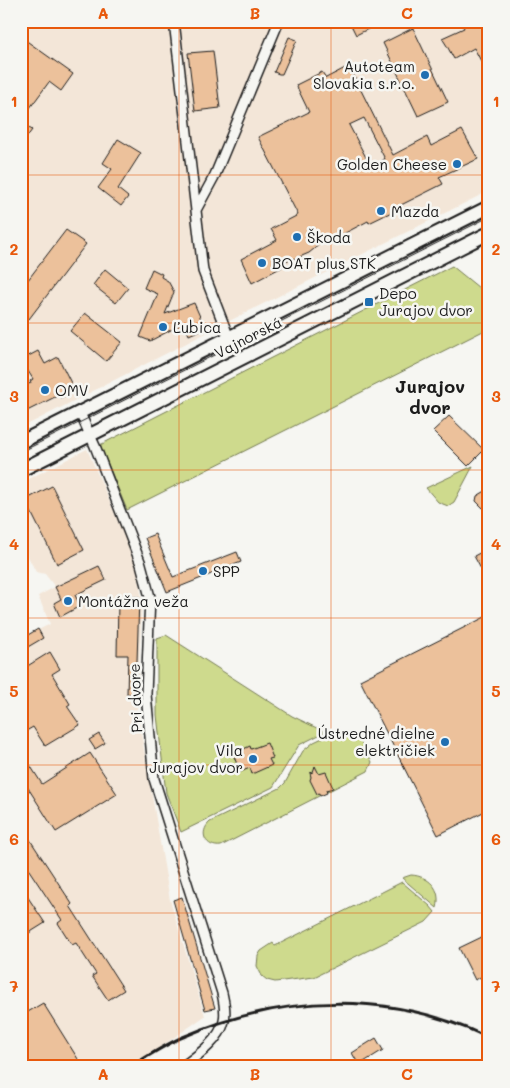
<svg xmlns="http://www.w3.org/2000/svg" width="510" height="1088" viewBox="0 0 510 1088" font-family="Mali,sans-serif">
	<style>
		.built { fill: #f3e6d8 }
		.green { fill: #ceda8d; stroke: #757b54 }
		.building { fill: #ecc19b; stroke: #1c1c1c; fill-rule: evenodd }
		.lines { fill: none; stroke-linecap: round; stroke-linejoin: round }
		.street-casing { stroke: #1c1c1c; stroke-width: 12 }
		.secondary-casing { stroke: #1c1c1c; stroke-width: 16 }
		.street { stroke: #f6f6f2; stroke-width: 9 }
		.secondary { stroke: #f6f6f2; stroke-width: 12 }
		.tram { stroke: #1c1c1c; stroke-width: 1 }
		.rail { stroke: #1c1c1c; stroke-width: 3 }
		.grid { fill: none; stroke: #e8590c; stroke-width: 1; stroke-opacity: 0.55 }
		.poi-dot { fill: #1f6fb2; stroke: #f6f6f2; stroke-width: 2 }
		.labels { text-anchor: middle; dominant-baseline: central; stroke-width: 5; stroke-linejoin: round; paint-order: stroke }
		.poi-label { font-size: 15px; fill: #1c1c1c; stroke: #f6f6f2; text-anchor: start }
		.street-label { font-size: 15px; fill: #1c1c1c; stroke: #f6f6f2 }
		.quarter-label { font-size: 18px; font-weight: bold; fill: #1c1c1c; stroke: #f6f6f2 }
		.neatline { fill: none; stroke: #e8590c; stroke-width: 2 }
		.grid-label { font-size: 16px; text-anchor: middle; font-weight: bold; fill: #e8590c }
	</style>
	<rect width="100%" height="100%" fill="#f6f6f2"/>
	<filter id="ink" filterUnits="userSpaceOnUse"><feTurbulence type="fractalNoise" baseFrequency=".02" numOctaves="2"/><feDisplacementMap in="SourceGraphic" scale="10" xChannelSelector="R" yChannelSelector="G"/><feConvolveMatrix kernelMatrix="1 2 1 2 8 2 1 2 1" color-interpolation-filters="sRGB"/></filter>
	<g filter="url(#ink)">
		<path class="built" d="M21,21H489V191L247,312L21,428Z
			M87,449L137,565L142,601L137,709L170,900L205,1016L132,1067H21V639L50,624L38,596L55,587L45,574L36,572L21,543V483Z"/>
		<path class="green" d="M452,266L484,292L489,291V328L127,510L100,445Z
			M473,466L454,502L448,506L438,502L426,488Z
			M166,635L292,716L325,732L299,745L273,787L181,832L166,793L157,715V638Z
			M342,731C360,734 364,747 372,762L368,771L221,846C206,848 198,833 210,822L280,788L285,783L303,751L314,742L333,733Z
			M411,875C429,876 442,889 437,908L402,878Z
			M402,882L430,906L435,912L426,922L314,977L275,982L267,980L262,976L257,966L258,956L261,951L273,943L275,946Z"/>
		<path class="building" d="M349,21H384L356,35Z
			M461,21H489V76L474,48L454,59L447,46L442,38L464,28Z
			M413,28L448,102L418,116L383,43Z
			M21,37L73,74L61,91L49,82L21,120Z
			M289,37L297,40L282,74H279L274,72Z
			M213,51L220,108L195,111L188,53Z
			M349,66L393,155L427,137L431,146L462,130L478,159L439,177L443,184L399,206L400,208L369,223L368,221L332,240L330,236L309,253L297,258L279,262L282,267L252,283L241,259L277,240L271,229L298,215L258,137L309,112L296,85L322,72L326,78ZM364,118L385,159L371,167L349,125Z
			M21,122L32,130L21,145Z
			M118,139L141,153L118,189L128,197L121,206L98,188L112,169L103,163Z
			M66,230L86,244L29,319L21,313V289Z
			M105,269L128,288L116,303L93,285Z
			M152,269L162,274L161,277L168,281L174,292L165,314L194,303L205,328L189,335L184,323L150,341L140,337L158,294L144,288Z
			M85,313L122,342L106,361L70,331Z
			M38,351L45,364L58,357L75,391L60,398L59,395L21,414V387L31,383L30,381L33,379L21,360Z
			M449,416L484,450L468,466L433,431Z
			M52,486L84,550L57,564L25,500Z
			M489,489V505L483,508L476,501L477,496Z
			M155,534L173,577L237,552L241,562L167,592L145,538Z
			M489,548V565L481,569L474,556Z
			M99,566L106,580L75,595L80,606L60,617L54,603L61,599L55,587Z
			M129,597H139L136,694H127L128,655H117L118,602H129Z
			M489,615V809L438,835L360,680Z
			M38,629L43,638L21,651V639Z
			M50,652L60,669L52,674L70,704L67,706L80,725L45,746L33,727L21,734V670Z
			M99,734L105,743L95,749L89,740Z
			M267,743L273,758L269,759L272,765L252,774L250,768L240,772L233,754L250,746L251,749Z
			M21,751L42,784L90,753L117,794L56,832L21,777Z
			M315,766L319,774L326,772L333,788L326,790L327,793L320,796L319,793L317,794L310,780L311,777L310,773L313,772Z
			M21,826L72,904L70,906L124,990L108,1000L92,976L96,974L76,943L72,945L58,923L62,920L21,858Z
			M21,887L45,923L21,938Z
			M182,897L215,1008L205,1010L173,900Z
			M484,936L489,946V973L475,980L459,948Z
			M43,1003L83,1067H21V1016Z
			M376,1038L383,1050L359,1065L352,1053Z"/>
		<g class="lines">
			<g class="street-casing">
				<path id="street" d="M174,21L203,271L229,338
					M196,210L215,175L279,21
					M80,413L95,446L141,564L150,597L146,694L154,779L222,993C224,1002 226,1011 224,1021C220,1040 197,1056 182,1067"/>
			</g>
			<g class="secondary-casing">
				<path id="secondary" d="M21,442L489,207
					M21,470L489,233"/>
			</g>
			<use href="#street" class="street"/>
			<use href="#secondary" class="secondary"/>
			<path class="tram" d="M21,452L489,217"/>
			<path class="rail" d="M130,1067C147,1057 164,1045 183,1037C283,994 390,990 489,1038"/>
		</g>
	</g>
	<path class="grid" d="M179,21V1067M331,21V1067M21,175H489M21,323H489M21,470H489M21,618H489M21,765H489M21,913H489"/>
	<g class="poi-dot">
		<circle cx="425" cy="75" r="5"/>
		<circle cx="457" cy="164" r="5"/>
		<circle cx="381" cy="211" r="5"/>
		<circle cx="297" cy="237" r="5"/>
		<circle cx="262" cy="263" r="5"/>
		<rect x="364" y="297" width="10" height="10" rx="2.5"/>
		<circle cx="163" cy="327" r="5"/>
		<circle cx="45" cy="390" r="5"/>
		<circle cx="203" cy="571" r="5"/>
		<circle cx="68" cy="601" r="5"/>
		<circle cx="445" cy="742" r="5"/>
		<circle cx="253" cy="759" r="5"/>
	</g>
	<g class="labels">
		<g class="poi-label">
			<text x="415" y="66" text-anchor="end">Autoteam<tspan x="415" dy="17">Slovakia s.r.o.</tspan></text>
			<text x="447" y="164" text-anchor="end">Golden Cheese</text>
			<text x="391" y="211">Mazda</text>
			<text x="307" y="237">Škoda</text>
			<text x="272" y="263">BOAT plus STK</text>
			<text x="379" y="293">Depo<tspan x="379" dy="17">Jurajov dvor</tspan></text>
			<text x="173" y="327">Ľubica</text>
			<text x="55" y="390">OMV</text>
			<text x="213" y="571">SPP</text>
			<text x="78" y="601">Montážna veža</text>
			<text x="435" y="733" text-anchor="end">Ústredné dielne<tspan x="435" dy="17">električiek</tspan></text>
			<text x="243" y="750" text-anchor="end">Vila<tspan x="243" dy="17">Jurajov dvor</tspan></text>
		</g>
		<g class="street-label">
			<text transform="translate(248 337) rotate(-27)">Vajnorská</text>
			<text transform="translate(135 698) rotate(-92)">Pri dvore</text>
		</g>
		<g class="quarter-label">
			<text x="430" y="386">Jurajov<tspan x="430" dy="21">dvor</tspan></text>
		</g>
	</g>
	<rect width="510" height="1088" fill="none" stroke="#f6f6f2" stroke-width="55"/>
	<rect x="28" y="28" width="454" height="1032" class="neatline"/>
	<g class="grid-label">
		<text x="103" y="19">A</text>
		<text x="255" y="19">B</text>
		<text x="407" y="19">C</text>
		<text x="14" y="107">1</text>
		<text x="496" y="107">1</text>
		<text x="14" y="255">2</text>
		<text x="496" y="255">2</text>
		<text x="14" y="402">3</text>
		<text x="496" y="402">3</text>
		<text x="14" y="550">4</text>
		<text x="496" y="550">4</text>
		<text x="14" y="697">5</text>
		<text x="496" y="697">5</text>
		<text x="14" y="845">6</text>
		<text x="496" y="845">6</text>
		<text x="14" y="992">7</text>
		<text x="496" y="992">7</text>
		<text x="103" y="1080">A</text>
		<text x="255" y="1080">B</text>
		<text x="407" y="1080">C</text>
	</g>
</svg>
